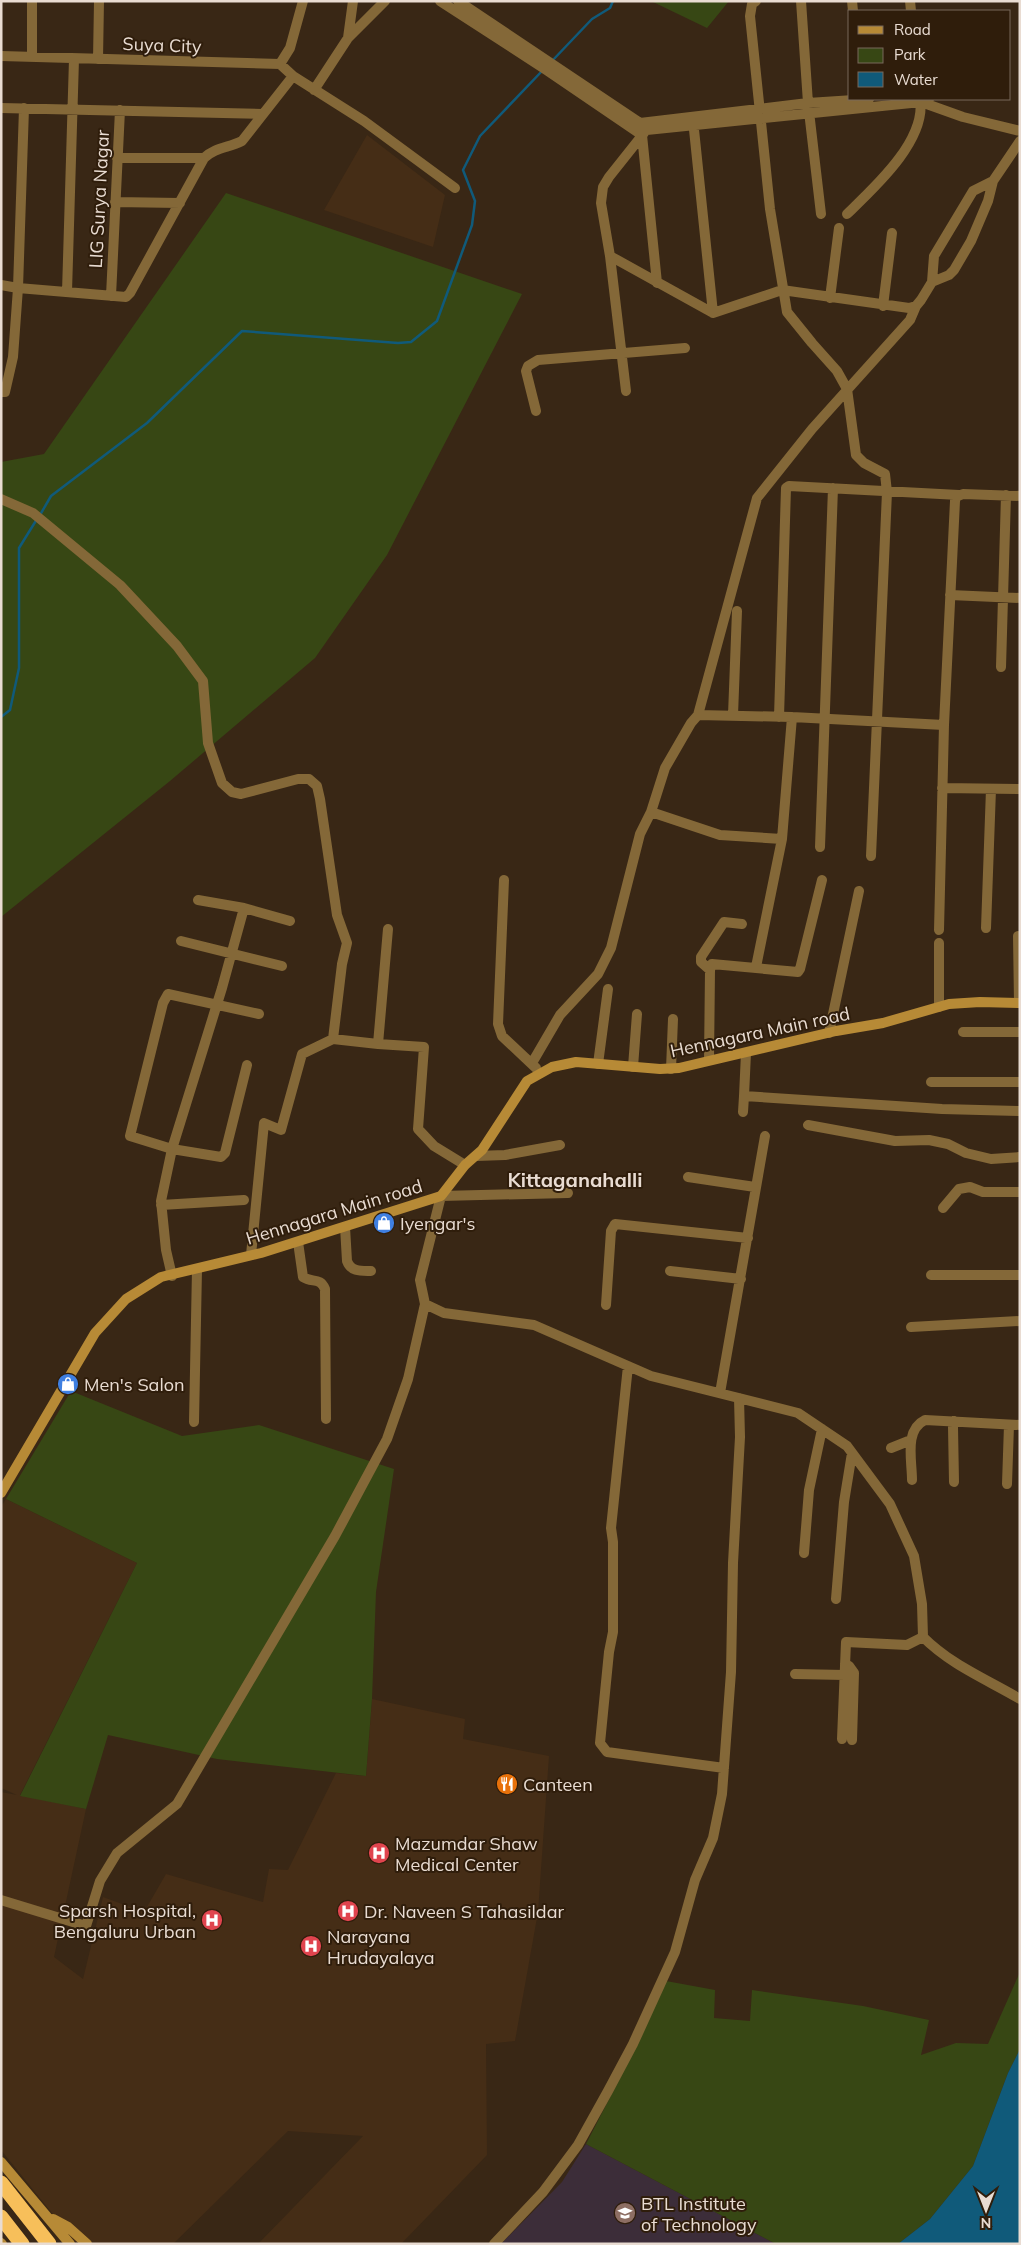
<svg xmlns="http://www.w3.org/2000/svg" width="1021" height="2245" viewBox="0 0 1021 2245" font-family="Mulish,sans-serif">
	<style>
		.built { fill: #452d16 }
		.education { fill: #3c2d39 }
		.green { fill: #374714 }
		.water { fill: #105a7a }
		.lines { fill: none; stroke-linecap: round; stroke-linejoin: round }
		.stream { stroke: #105a7a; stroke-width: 2.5 }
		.street { stroke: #846838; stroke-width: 10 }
		.secondary { stroke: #b78a36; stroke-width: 10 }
		.highway { stroke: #f7bf5a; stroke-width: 15 }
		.labels { text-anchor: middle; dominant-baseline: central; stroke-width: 4; stroke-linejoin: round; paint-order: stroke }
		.street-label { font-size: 18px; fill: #e9dcd2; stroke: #2f1d0b }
		.poi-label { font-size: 18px; fill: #e9dcd2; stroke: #2f1d0b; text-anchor: start }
		.quarter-label { font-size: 20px; font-weight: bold; fill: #e9dcd2; stroke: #2f1d0b }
	</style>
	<rect width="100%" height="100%" fill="#392715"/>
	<path class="built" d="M367,135L445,195L433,247L324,210Z
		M6,1499L137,1563L20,1795L86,1809L54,1957L83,1979L103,1897L144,1912L166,1874L263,1902L269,1869L288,1870L336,1773L366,1776L372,1699L465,1719L463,1739L549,1756L538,1912L515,2041L486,2044L487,2155L401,2244H258L363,2136L288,2131L173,2244H77L1,2150V1792L17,1795L1,1788V1507Z"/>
	<path class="education" d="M586,2144L776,2244H501L562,2182Z"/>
	<path class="green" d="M651,1H729L707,28Z
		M226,193L522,294L387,555L315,658L170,781L1,917V462L44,454Z
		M71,1391L182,1436L259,1425L394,1469L376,1592L372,1699L366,1776L217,1759L108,1735L86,1809L20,1796L137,1563L6,1499Z
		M1020,1972V2049L1008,2073L973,2166L930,2219L898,2244H776L586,2144L637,2045L666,1981L715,1990L714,2018L750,2021L752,1990L863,2006L929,2020L921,2055L956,2043L988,2044Z"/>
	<path class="water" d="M1020,2049V2244H898L930,2219L973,2166L1008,2073Z"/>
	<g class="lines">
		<path class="stream" d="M552,61L592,19L610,8L613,1
			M40,515L51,496L147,423L242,331L398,343L411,342L437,321L472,225L475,201L463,170L480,136L543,70
			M1,717L10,710L19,668V548L37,519"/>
		<path class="street" d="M440,1L548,71L642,135L657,283
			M458,1L640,123L808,103L869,99
			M756,1L752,4L750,16L770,209L787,312L812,343L837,371L847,389L856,455L864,463L885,474L887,492L871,856
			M801,1L808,103L821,214
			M852,1L853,11
			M910,1L911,11
			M348,38L353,1
			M1,56L280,64L293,76L364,121L455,188
			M32,57V1
			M98,59L99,1
			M280,64L290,48L303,1
			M314,90L348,38L385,1
			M921,102L963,117L1020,131
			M1,108L263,114
			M693,120L713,313
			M637,131L921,102L929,99
			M117,158H204
			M115,202L180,203
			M847,214C875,187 927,140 920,99
			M610,256L713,313L782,290L909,308L916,306L921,300L932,282L934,256L973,191L993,181
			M932,282L949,275L954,270L971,241L988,201L993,181L1020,141
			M1,285L18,288L126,297L130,293L204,158C216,147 228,148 242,141L293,76
			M67,292L74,59
			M111,296L120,110
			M830,298L839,228
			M883,306L892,233
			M626,391L610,256L601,203L603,187L609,177L644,133
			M1,392H5L13,357L18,288L24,108
			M536,411L526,371L528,366L538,360L685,348
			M1,499L33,513L120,585L177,646L203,681L208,743L222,783L232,792L241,794L298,779H309L317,786L320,799L337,915L347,943L342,964L333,1039
			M950,595L1020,598
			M1001,667L1006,495
			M698,715L792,717L944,725
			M733,715L737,611
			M779,717L786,488L789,486L959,495
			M942,788L1020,789
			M651,812L720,835L782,839
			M820,847L833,488
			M504,880L498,1024L502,1036L536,1068
			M198,900L244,908L290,921
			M986,928L991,789
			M939,930L944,725L955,501L956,497L963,494L1020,496
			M1018,936L1019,1003
			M181,941L282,966
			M939,943V1007
			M756,967L782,839L792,717
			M710,970L701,962V957L724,922L742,924
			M963,1032H1020
			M829,1033L859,891
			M378,1044L424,1047L418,1129L434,1146L465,1165
			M746,1053L744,1096L942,1109L1020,1111
			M709,1060L710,970L712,964L798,972L800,969L822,880
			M532,1063L560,1015L598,974L611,948L640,834L651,812L665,768L691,723L698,715L757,498L812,429L910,320L916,306
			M598,1064L608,989
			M247,1065L225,1153L221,1157L172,1149L130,1136L163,1003L168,994L259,1014
			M633,1067L637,1014
			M671,1069L673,1019
			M931,1082H1020
			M743,1112L744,1096
			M808,1125L895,1141L929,1140L948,1144L966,1153L991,1159L1020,1157
			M476,1156L505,1155L560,1145
			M688,1177L755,1187
			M568,1193L441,1196L420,1280L425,1304L444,1313L534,1325L651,1376L798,1413L847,1446L890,1504L914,1556L922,1604L923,1637C951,1665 986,1679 1020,1699
			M161,1205L244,1200
			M943,1208L959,1189L970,1187L983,1192H1020
			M345,1227L347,1261C351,1272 361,1271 371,1271
			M298,1242L303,1277C312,1283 320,1277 325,1289L326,1419
			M251,1255L264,1123L281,1130L302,1054L333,1039L378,1044L388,929
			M670,1271L741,1279
			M931,1275H1020
			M172,1276L166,1250L161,1201L172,1149L222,988L244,908
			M606,1305L611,1231L615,1224L748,1238
			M911,1327L1020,1321
			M628,1366L611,1528L613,1542V1632L609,1652L600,1743L607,1752L724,1768
			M720,1393L765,1136
			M194,1422L197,1269
			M891,1448L911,1440
			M912,1480C912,1460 904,1430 925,1420L1020,1425
			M954,1482L953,1427L954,1421
			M1007,1484L1009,1425
			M804,1553L809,1490L822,1429
			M836,1599L844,1502L852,1453
			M845,1664L849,1666L854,1673L852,1740
			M795,1674L845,1675
			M842,1739L846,1642L907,1645L923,1637
			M1,1900L86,1926L100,1881L117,1853L177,1804L335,1536L387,1439L408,1379L425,1304
			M494,2244L543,2192L578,2145L608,2091L633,2044L675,1952L695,1880L713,1838L722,1794L731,1672L733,1563L740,1437L739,1398"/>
		<path class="secondary" d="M1,1493L95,1333L126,1299L161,1277L261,1253L441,1196L465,1165L482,1150L527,1081L552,1067L576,1062L660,1069L679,1068L836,1031L883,1023L949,1004L980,1002L1020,1003
			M1,2162L70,2244
			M53,2219L68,2227L87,2244
			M1,2243L2,2244"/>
		<path class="highway" d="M1,2183L49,2244
			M1,2217L22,2244"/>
	</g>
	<defs>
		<g id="shop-disc" transform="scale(1.125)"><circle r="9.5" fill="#3f7fe0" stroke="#2f1d0b"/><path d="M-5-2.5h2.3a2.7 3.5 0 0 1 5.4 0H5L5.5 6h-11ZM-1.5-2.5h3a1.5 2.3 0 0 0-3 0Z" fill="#fff"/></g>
		<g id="restaurant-disc" transform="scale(1.125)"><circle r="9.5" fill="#e8710a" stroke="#2f1d0b"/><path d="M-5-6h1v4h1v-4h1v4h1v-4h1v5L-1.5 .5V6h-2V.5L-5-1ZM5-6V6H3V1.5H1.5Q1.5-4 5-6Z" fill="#fff"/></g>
		<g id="hospital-disc" transform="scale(1.125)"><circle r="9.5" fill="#e0444e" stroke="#2f1d0b"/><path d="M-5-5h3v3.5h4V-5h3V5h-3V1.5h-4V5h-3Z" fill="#fff"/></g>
		<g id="university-disc" transform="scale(1.125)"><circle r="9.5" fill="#8d6e63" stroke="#2f1d0b"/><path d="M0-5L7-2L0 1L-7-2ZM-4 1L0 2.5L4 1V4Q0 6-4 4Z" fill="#fff"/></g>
	</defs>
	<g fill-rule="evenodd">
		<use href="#shop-disc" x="384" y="1223"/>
		<use href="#shop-disc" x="68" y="1384"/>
		<use href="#restaurant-disc" x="507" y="1784"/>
		<use href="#hospital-disc" x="379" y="1853"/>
		<use href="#hospital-disc" x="348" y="1911"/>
		<use href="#hospital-disc" x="212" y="1920"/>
		<use href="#hospital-disc" x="311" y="1946"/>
		<use href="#university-disc" x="625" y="2213"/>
	</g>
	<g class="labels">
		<g class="street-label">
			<text transform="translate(162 45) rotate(2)">Suya City</text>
			<text transform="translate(99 199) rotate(-87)">LIG Surya Nagar</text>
			<text transform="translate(760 1032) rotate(-12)">Hennagara Main road</text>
			<text transform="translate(334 1212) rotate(-17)">Hennagara Main road</text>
		</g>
		<g class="poi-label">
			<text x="400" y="1223">Iyengar's</text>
			<text x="84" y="1384">Men's Salon</text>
			<text x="523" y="1784">Canteen</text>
			<text x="395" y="1843">Mazumdar Shaw<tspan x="395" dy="21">Medical Center</tspan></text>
			<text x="196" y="1910" text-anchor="end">Sparsh Hospital,<tspan x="196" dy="21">Bengaluru Urban</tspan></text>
			<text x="364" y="1911">Dr. Naveen S Tahasildar</text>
			<text x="327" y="1936">Narayana<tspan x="327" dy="21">Hrudayalaya</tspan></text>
			<text x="641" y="2203">BTL Institute<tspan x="641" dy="21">of Technology</tspan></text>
		</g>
		<g class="quarter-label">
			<text x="575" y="1179">Kittaganahalli</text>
		</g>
	</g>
	<rect width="1021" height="2245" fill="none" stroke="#e9dcd2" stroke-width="5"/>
	<rect x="848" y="10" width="162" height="90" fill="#2f1d0b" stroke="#79695b"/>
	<rect x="858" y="26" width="25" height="8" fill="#b78a36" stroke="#79695b"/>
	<text x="894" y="35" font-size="15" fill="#e9dcd2">Road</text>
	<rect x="858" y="48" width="25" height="15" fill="#374714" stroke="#79695b"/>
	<text x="894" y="60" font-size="15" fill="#e9dcd2">Park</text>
	<rect x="858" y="72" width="25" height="15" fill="#105a7a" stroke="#79695b"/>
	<text x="894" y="85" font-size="15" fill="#e9dcd2">Water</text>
	<g transform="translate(986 2210) rotate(180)" stroke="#2f1d0b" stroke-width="4" paint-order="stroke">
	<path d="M0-4L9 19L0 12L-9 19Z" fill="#e9dcd2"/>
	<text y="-8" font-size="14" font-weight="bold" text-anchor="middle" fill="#e9dcd2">N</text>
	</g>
</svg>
